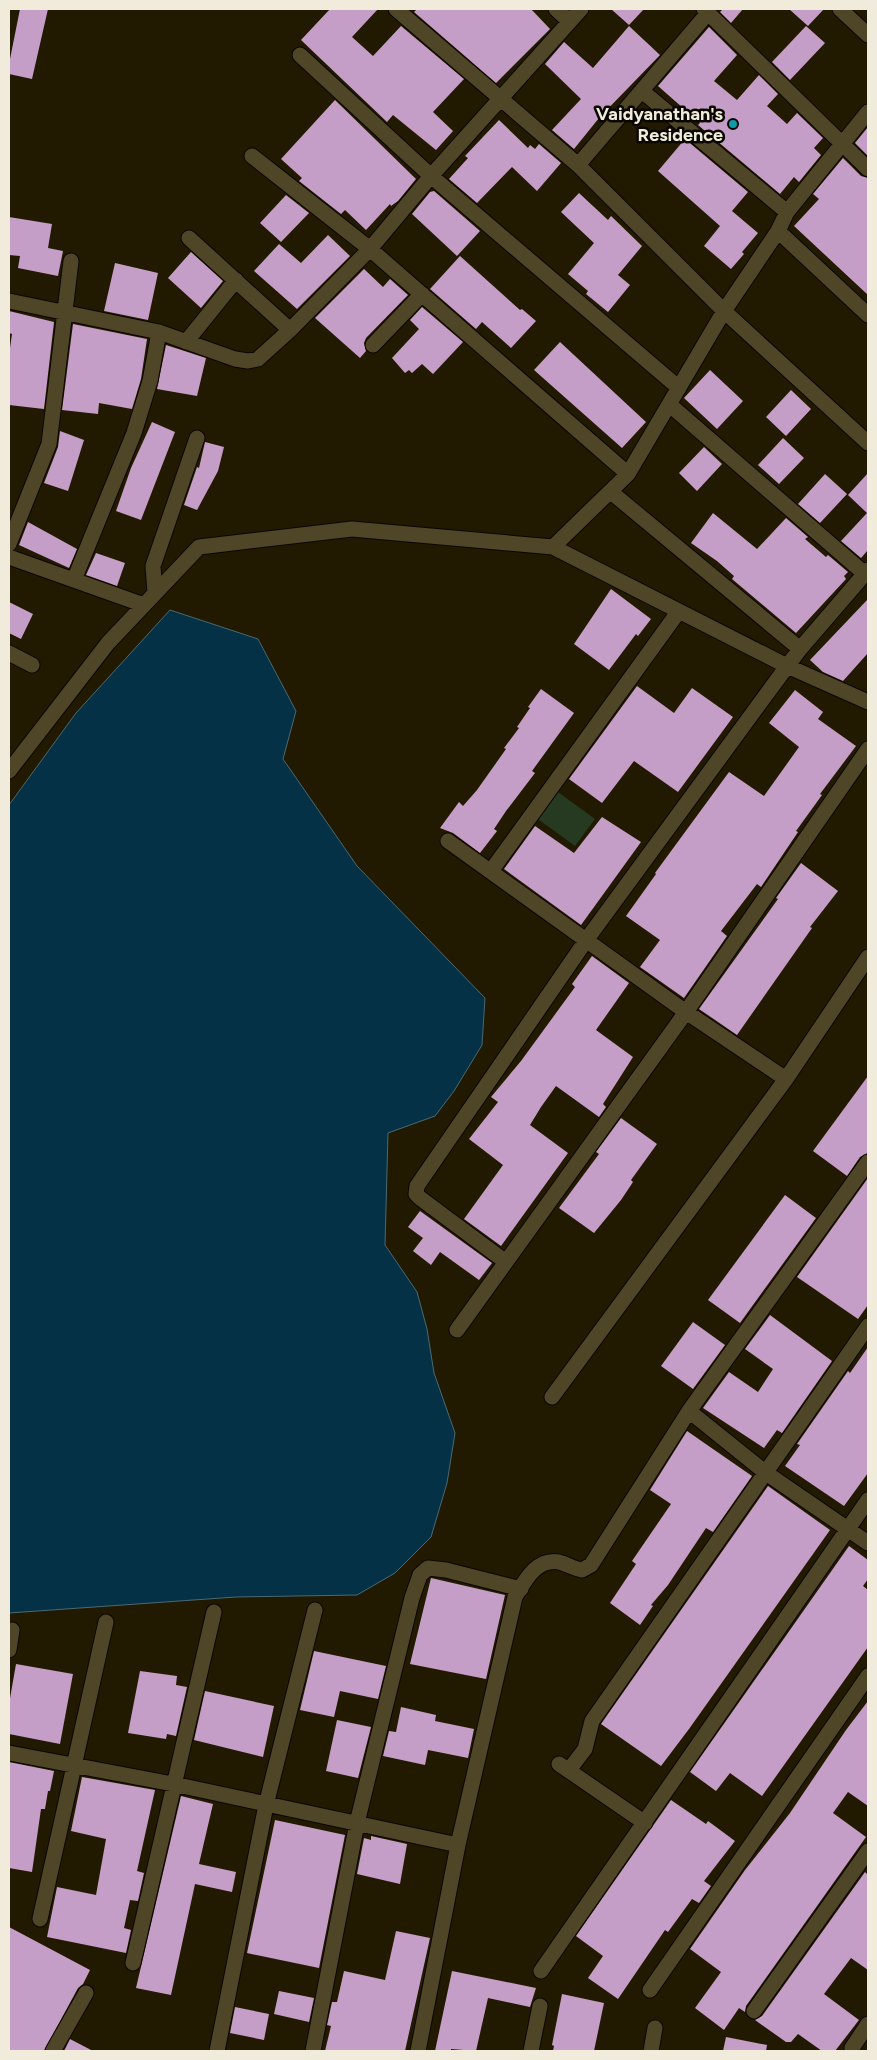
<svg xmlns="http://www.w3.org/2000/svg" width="877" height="2060" viewBox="0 0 877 2060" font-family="Figtree,sans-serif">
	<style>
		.green { fill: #263921 }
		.water { fill: #043145; stroke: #4b6972 }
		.building { fill: #c59ec7 }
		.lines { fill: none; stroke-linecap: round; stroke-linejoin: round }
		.minor-casing { stroke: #0c0500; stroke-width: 17 }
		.minor { stroke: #4f4628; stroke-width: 15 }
		.culture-dot { fill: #0f9aa8; stroke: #090600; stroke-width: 2 }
		.labels { text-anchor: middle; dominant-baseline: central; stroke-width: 5; stroke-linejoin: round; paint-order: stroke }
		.poi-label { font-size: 18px; font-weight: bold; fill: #f0ebda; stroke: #090600; text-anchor: end }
	</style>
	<rect width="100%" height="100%" fill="#221a00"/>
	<path class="green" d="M558,792L595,819L575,846L538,819Z"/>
	<path class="water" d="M170,610L258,639L296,711L283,759L357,866L485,998L482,1045L454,1091L435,1116L388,1133L385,1245L417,1292L427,1329L434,1373L455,1433L447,1483L431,1537L395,1573L357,1595L236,1597L9,1613V805L76,713Z"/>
	<path class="building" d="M20,9H48L32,79L9,74V64Z
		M330,9H378L352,37L373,56L401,26L464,79L433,112L453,131L436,150L393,115L387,122L301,40Z
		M417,9H531L550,29L496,83L414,12Z
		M611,9H644L629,25Z
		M723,9H743L731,23L720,12Z
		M789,9H824L808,26Z
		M629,26L660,55L599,118L574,149L552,130L581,99L545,64L564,42L593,68Z
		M806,26L825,43L790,80L772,62Z
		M709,27L737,55L714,81L737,100L759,75L778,94L767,106L787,124L797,113L823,138L814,148L821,155L799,182L794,177L780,194L698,125L700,123L658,86Z
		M335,100L416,179L398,201L391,206L390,204L366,230L345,210L341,214L299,181L302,178L281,159Z
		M499,120L528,148L530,145L535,149L539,144L561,163L537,191L512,167L477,203L449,179L468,158L465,156Z
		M868,127V156L855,143Z
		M685,139L748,192L732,211L758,233L742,252L744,254L731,269L704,246L720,226L658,171Z
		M843,158L861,176L868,178V295L794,226L819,199L813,194Z
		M434,191L480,231L457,256L412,214L430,192Z
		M579,193L608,220L611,216L642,246L618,275L630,285L608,312L586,294L588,291L568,274L594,243L561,212Z
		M286,195L309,213L281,242L260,223Z
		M9,217L52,224L48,248L63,251L58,276L18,268L20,256L9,255Z
		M328,235L350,256L297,309L254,271L279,244L301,263Z
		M191,252L223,281L201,308L168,278Z
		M460,256L520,310L522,309L536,321L511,348L482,322L476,329L430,289Z
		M115,263L158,273L148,320L104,311Z
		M364,269L383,287L390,279L408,295L366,338L364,343L366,351L360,358L315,318Z
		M422,307L463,342L433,374L422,364L412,373L409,370L405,373L392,358L419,329L410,320Z
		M9,311L54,322L44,409L9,405V355L12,334L9,333Z
		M73,324L147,339L141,379L132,409L99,403L98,414L62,410Z
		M560,342L646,422L622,448L534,370Z
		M166,345L206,358L197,396L157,389Z
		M710,370L743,401L717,429L684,398Z
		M791,390L811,409L786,436L766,417Z
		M152,422L175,432L141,520L116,511L131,468Z
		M60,431L84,440L68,491L44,483L58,447Z
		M783,438L804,458L779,484L758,465Z
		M205,442L224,447L218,471L197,510L184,505L197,467L199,468Z
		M704,447L722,464L697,491L679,473Z
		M868,473V550L861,558L841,541L867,513L848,495Z
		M825,474L847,494L820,523L798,504Z
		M713,513L757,549L786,518L808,537L805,539L826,557L828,555L848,572L844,576L846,579L796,633L732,579L734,576L717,561L691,543Z
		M28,522L77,549L69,568L19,545Z
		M96,553L125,563L117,586L86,575Z
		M611,589L651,619L638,636L636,634L609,670L574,644Z
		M868,599V653L843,681L823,672L810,660Z
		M9,602L33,614L21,639L9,633Z
		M637,686L674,713L692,688L733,717L678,792L634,761L602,803L569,779Z
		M541,689L574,713L532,771L535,773L506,811L494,829L497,831L480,853L453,833L440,828L459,802L463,806L477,790L506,749L504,748L519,728L517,727L530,708L528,707Z
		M795,690L823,712L818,719L856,746L820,794L822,795L796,831L798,832L761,887L757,884L721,931L727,936L684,998L640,967L660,940L626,916L656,874L655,873L729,772L764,796L799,747L769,723Z
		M602,817L641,842L581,925L504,869L535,826L574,853Z
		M801,863L838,891L810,927L812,928L737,1035L699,1009L778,899L776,898Z
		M592,956L629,983L596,1030L633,1057L603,1104L606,1107L599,1117L556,1086L541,1107L530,1125L568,1153L501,1246L464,1219L503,1165L469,1139L498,1102L491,1097L521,1061L575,987L572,984Z
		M868,1076V1153L860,1157L847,1176L813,1151Z
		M621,1118L657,1144L631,1180L633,1182L621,1200L594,1233L559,1208L599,1154L596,1152Z
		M868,1178V1305L858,1319L797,1277Z
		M785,1195L816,1218L740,1323L708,1300Z
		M420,1211L492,1263L479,1280L440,1252L431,1265L413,1251L423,1238L408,1227Z
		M770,1315L832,1361L782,1433L777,1430L764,1448L703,1408L729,1372L758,1392L773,1369L745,1349Z
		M693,1322L725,1345L693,1389L661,1366Z
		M868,1347V1473L844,1506L785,1466L800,1445L797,1444L848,1371L850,1373Z
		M687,1431L752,1476L713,1532L706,1528L668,1585L651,1605L653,1606L640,1625L610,1603L636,1564L632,1561L671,1504L650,1490Z
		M768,1486L830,1530L689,1729L661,1766L601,1724Z
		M849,1546L868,1560V1579L863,1586L868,1590V1647L762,1796L730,1773L716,1791L690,1772Z
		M431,1578L505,1595L486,1679L410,1664Z
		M314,1651L386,1666L378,1699L340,1691L334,1717L300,1710Z
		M16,1664L73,1674L60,1744L9,1734V1704Z
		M140,1671L177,1676L176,1685L187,1687L176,1736L167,1734L166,1739L128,1733Z
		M205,1691L274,1706L263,1757L194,1740Z
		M868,1701V1806L848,1792L833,1813L866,1837L746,2006L745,2012L739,2008L724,2030L695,2008L721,1972L690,1949L745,1870L790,1813L846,1730Z
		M401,1707L436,1715L435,1721L474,1729L468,1758L428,1750L425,1765L383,1756L389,1731L396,1732Z
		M337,1720L371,1727L358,1778L326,1771Z
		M9,1762L54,1771L50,1791H48L45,1809H41L32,1872L9,1868Z
		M82,1777L155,1790L137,1871L144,1873L138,1901L130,1900L124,1928L131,1930L126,1953L47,1937L57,1887L96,1895L106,1839L71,1831Z
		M181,1796L213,1804L199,1864L236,1872L232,1892L195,1884L171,1995L136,1988Z
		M671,1800L706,1824L708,1821L735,1841L704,1881L711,1886L699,1903L692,1899L668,1932L665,1930L618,1999L588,1978L603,1956L576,1936Z
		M275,1820L345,1835L319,1968L247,1953Z
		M371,1836L407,1844L400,1884L357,1874L364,1838L371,1840Z
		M865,1872L868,1875V1970L851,1958L824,1994L859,2020L835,2051H822L798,2034L791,2042H786L755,2020L762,2016Z
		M9,1927L90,1970L83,1984L78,1988L44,2051H9Z
		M396,1931L430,1938L405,2051H325L331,2026L327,2025L332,2002H337L344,1971L385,1980Z
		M452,1971L536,1988L530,2007L488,1998L476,2051L451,2049V2051H435Z
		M279,1991L314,1998L309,2022L274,2014Z
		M562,1994L604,2003L594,2051H553L554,2046L552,2045Z
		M235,2007L269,2014L264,2040L230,2033Z
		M726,2037L767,2045L766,2051H723Z
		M70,2039L93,2051H64Z"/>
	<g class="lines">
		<g class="minor-casing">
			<path id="minor" d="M396,9L578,165L724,311L868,443
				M556,9L569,21
				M704,9L868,169
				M840,9L868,35
				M300,55L431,176L679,388
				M642,91L787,212
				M252,156L370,249L628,474
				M578,165L708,13
				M778,231L868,315
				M189,238L290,330
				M9,301L159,332L235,359L248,361L258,359L290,330L370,249L431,176L581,9
				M186,342L236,280
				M373,345L422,294
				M670,405L865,574
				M611,492L800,649
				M9,544L49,444L71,261
				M553,547L628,474L724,311L778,231L787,212L868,112
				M9,557L144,605
				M74,580L134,433L150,381L159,332
				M155,593L153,566L197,438
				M9,653L32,665
				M9,771L108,643L199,547L352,529L553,547L787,666L868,702
				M448,841L686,1012L786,1079
				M491,871L679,611
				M506,1262L420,1198L416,1194L417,1186L587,939L774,684L800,649L868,570
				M457,1330L686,1012L868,749
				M552,1397L786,1079L868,957
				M689,1411L766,1473L868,1543
				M9,1650L12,1630
				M9,1753L173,1784L458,1845
				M559,1764L645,1823
				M569,1770L585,1749L592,1721L868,1326
				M40,1919L106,1622
				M133,1963L214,1612
				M541,1971L868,1500
				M650,1990L868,1676
				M754,2011L868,1851
				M852,2048L868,2024
				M53,2051L86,1993
				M217,2051L266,1805L315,1610
				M313,2051L357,1823L412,1598L420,1575L428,1568L446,1570L521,1589
				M418,2051L458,1845L515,1597C525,1581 536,1558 559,1562C567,1564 574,1569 582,1570L591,1565L689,1411L868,1162
				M531,2051L540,2006
				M651,2051L655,2028"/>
		</g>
		<use href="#minor" class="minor"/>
	</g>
	<circle class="culture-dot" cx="733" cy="124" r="5"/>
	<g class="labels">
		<g class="poi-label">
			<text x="723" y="114">Vaidyanathan's<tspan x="723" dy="21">Residence</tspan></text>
		</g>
	</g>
	<rect width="877" height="2060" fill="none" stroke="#f0ebda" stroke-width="20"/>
</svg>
